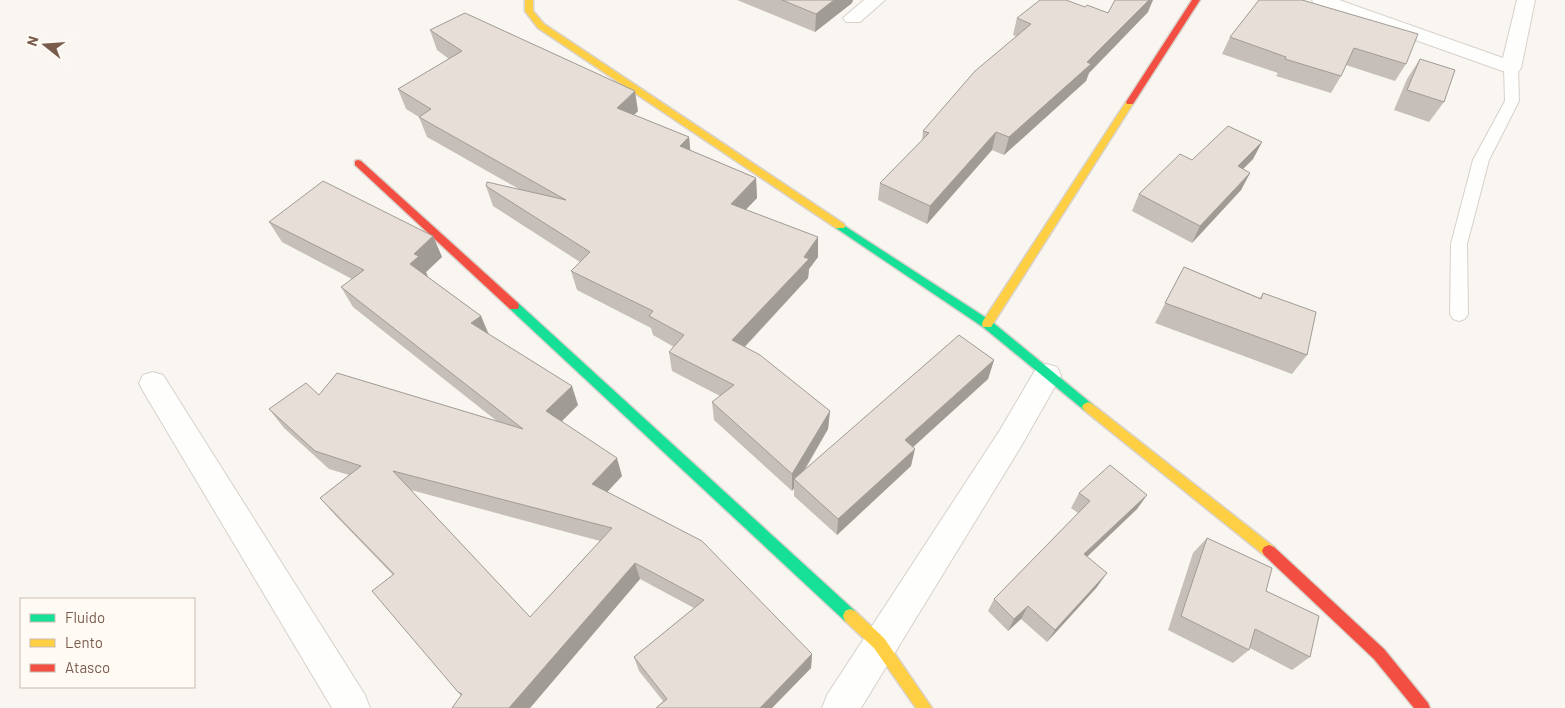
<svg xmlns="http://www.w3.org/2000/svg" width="1565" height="708" viewBox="0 0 1565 708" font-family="Barlow,sans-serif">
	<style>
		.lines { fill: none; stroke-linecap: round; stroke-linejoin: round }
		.lane-casing { stroke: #d7d1cb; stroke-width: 2 }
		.street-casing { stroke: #d7d1cb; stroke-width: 2 }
		.fast-casing { stroke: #d9d2cb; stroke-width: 3 }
		.slow-casing { stroke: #d9d2cb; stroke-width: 3 }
		.jam-casing { stroke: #d9d2cb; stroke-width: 3 }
		.lane { fill: #fefefd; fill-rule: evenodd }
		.street { fill: #fefefd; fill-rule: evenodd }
		.fast { fill: #16e098; fill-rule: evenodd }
		.slow { fill: #ffcf43; fill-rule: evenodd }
		.jam { fill: #f24e42; fill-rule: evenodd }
		.wall { fill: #c6bfb9; fill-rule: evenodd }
		.shaded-wall { fill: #a19b96 }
		.building { fill: #e6ded7; stroke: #a19b96; fill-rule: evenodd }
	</style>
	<rect width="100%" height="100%" fill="#f9f5f0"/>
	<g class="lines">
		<g class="lane-casing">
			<path id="lane" d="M1511,64L1518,68L1519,101L1489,160L1467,244L1468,314L1465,319L1459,321L1453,319L1450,314L1451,244L1473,160L1505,101L1504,68Z"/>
		</g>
		<g class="street-casing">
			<path id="street" d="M864,0H885L860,22H846L843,18Z
				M1312,0H1339L1503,58L1517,0H1535L1521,68L1518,72L1511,74L1314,4Z
				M1047,364L1057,367L1061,375L1057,383L1020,448L861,708H822L827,695L1000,430L1037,367Z
				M153,372L163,375L365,695L370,708H332L143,391L139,383L143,375Z"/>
		</g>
		<g class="fast-casing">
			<path id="fast" d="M840,223L991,321L1092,404L1094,407L1092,410L1088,412L1084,410L983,327L836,228L835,226L836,224Z
				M514,302L518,303L855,611L857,616L855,621L850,623L845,621L510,309L509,306Z"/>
		</g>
		<g class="slow-casing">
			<path id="slow" d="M525,0H533V11L544,24L844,224L845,226L844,228H836L538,28L525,11Z
				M1130,99L1134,102L991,327H983L982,324L983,321L1126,102Z
				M1088,402L1092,404L1274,547L1276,551L1274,555L1269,557L1264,555L1084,410L1082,407L1084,404Z
				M850,609L855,611L884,638L932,708H916L874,648L845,621L843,616L845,611Z"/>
		</g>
		<g class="jam-casing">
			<path id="jam" d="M1192,0H1200L1133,104H1127L1126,102Z
				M358,160L361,161L518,303L519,306L518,309H510L355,165V161Z
				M1269,545L1274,547L1384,649L1428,703L1430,708H1414L1374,659L1264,555L1262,551L1264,547Z"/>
		</g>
		<use href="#lane" class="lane"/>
		<use href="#street" class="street"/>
		<use href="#fast" class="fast"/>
		<use href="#slow" class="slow"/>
		<use href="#jam" class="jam"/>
	</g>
	<path class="wall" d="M737,0H853L852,3L815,32Z
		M1259,0L1406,64L1395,81L1346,65L1341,76L1331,93L1276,76L1278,73L1222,54L1230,37Z
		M1085,7L1108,13L1148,12L1089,73L1086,81L1004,155L992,150L927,224L878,200L880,183L922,141L923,131L1016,36L1013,35L1017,18Z
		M430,30L638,111L634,115L689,137L690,150L756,178L757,198L745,210L818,237V257L809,269L808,278L745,347L830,411L828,429L805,470L994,360L988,379L913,447L911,466L837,535L794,496V488L792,491L714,420L712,402L720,396L672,371L669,352L674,347L653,335L651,328L577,290L571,271L580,262L493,206L486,186L519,189L427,137L419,117L406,109L398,89L449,59L437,50Z
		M1420,59L1444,102L1429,122L1394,110L1407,79Z
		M1262,142L1253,159L1243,169L1250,173L1241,190L1192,243L1132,211L1139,194L1192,160Z
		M269,222L433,236L442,257L426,272L428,277L481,316L489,334L578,405L562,421L622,476L607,492L812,654L811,668L772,708H656L663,701L639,671L634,657L694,608L640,579L530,708H452L461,696L458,692L393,575L335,515L320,498L349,475L329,469L284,428L269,409L319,395L498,422L353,307L341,287L352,279L282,242ZM411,490L600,541L530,617Z
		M1184,267L1260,298L1263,293L1307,355L1292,374L1155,323Z
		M1079,493L1147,495L1137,509L1087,557L1097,587L1047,642L1021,619L1008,631L988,611L994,599L1078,513L1071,508Z
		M1207,538L1310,657L1292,670L1250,648L1249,650L1233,663L1168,630L1193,553Z"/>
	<path class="shaded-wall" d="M834,0H853L852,3L815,32L816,14Z
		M1149,0H1153L1148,12L1089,73L1086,81L1004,155L1009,137L1087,62Z
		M635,91L638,111L620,128L617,108Z
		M996,132L992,150L927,224L930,206Z
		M689,137L691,157L680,146Z
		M1262,142L1253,159L1229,183L1238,166Z
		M1250,173L1241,190L1192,243L1200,226Z
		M756,178L757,198L732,224L731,204Z
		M433,236L442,257L426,272L428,277L420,285L410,264L414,254Z
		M818,237V257L809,269L808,278L733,359L732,340L804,257Z
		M481,316L489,336L471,323Z
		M994,360L988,379L901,458L905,440Z
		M572,386L578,405L553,430L546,411Z
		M830,411L828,429L797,482L794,479V488L792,491V474Z
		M915,449L911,466L837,535L838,519Z
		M617,458L622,476L598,502L592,484Z
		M1147,495L1137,509L1075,568L1084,554Z
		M635,563L640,579L530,708H509Z
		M1107,573L1097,587L1047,642L1055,630Z
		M1028,606L1021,619L1008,631L1014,619Z
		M812,654L811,668L772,708H760Z"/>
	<path class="building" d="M782,0H834L816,14Z
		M1040,0H1066L1085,7L1087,5L1108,13L1115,0H1149L1087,62L1091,64L1009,137L996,132L930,206L880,183L929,133L923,131L975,71L1031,24L1017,18Z
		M1259,0H1302L1418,34L1406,64L1354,48L1341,76L1285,59L1286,57L1230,37Z
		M465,13L635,91L617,108L689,137L680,146L756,178L731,204L818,237L804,257L809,259L732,340L760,355L830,411L792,474L712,402L734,385L669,352L684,335L649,316L653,311L571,271L590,252L486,186L487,182L566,200L419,117L431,109L398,89L462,51L430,30Z
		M1420,59L1455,70L1444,102L1407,90Z
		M1228,126L1262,142L1238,166L1250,173L1200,226L1139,194L1180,154L1192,160Z
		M323,181L433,236L414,254L419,256L410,264L481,316L471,323L572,386L546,411L617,458L592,484L702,541L812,654L760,708H656L667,699L634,657L704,600L635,563L509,708H452L462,694L458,692L372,591L394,574L320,498L361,466L315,451L269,409L306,383L319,395L337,373L523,429L341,287L364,270L269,222ZM393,471L612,528L530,617Z
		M1184,267L1261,299L1263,293L1316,312L1307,355L1165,303Z
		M959,335L994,360L905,440L915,449L838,519L794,479Z
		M1110,465L1147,495L1084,554L1107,573L1055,630L1028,606L1014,619L994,599L1090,501L1079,493Z
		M1207,538L1272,568L1266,591L1319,616L1310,657L1255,629L1249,650L1181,616Z"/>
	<rect x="20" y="598" width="175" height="90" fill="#fffaf3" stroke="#cabbb1"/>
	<rect x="30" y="614" width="25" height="8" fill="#16e098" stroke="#cabbb1"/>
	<text x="65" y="623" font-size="15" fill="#7a5c4d">Fluido</text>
	<rect x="30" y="639" width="25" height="8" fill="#ffcf43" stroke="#cabbb1"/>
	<text x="65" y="648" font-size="15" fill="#7a5c4d">Lento</text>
	<rect x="30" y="664" width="25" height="8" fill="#f24e42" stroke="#cabbb1"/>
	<text x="65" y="673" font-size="15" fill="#7a5c4d">Atasco</text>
	<g transform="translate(45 45) rotate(287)" stroke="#fffaf3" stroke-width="4" paint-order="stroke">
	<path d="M0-4L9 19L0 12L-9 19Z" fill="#7a5c4d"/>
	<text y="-8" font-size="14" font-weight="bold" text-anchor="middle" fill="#7a5c4d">N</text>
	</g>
</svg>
